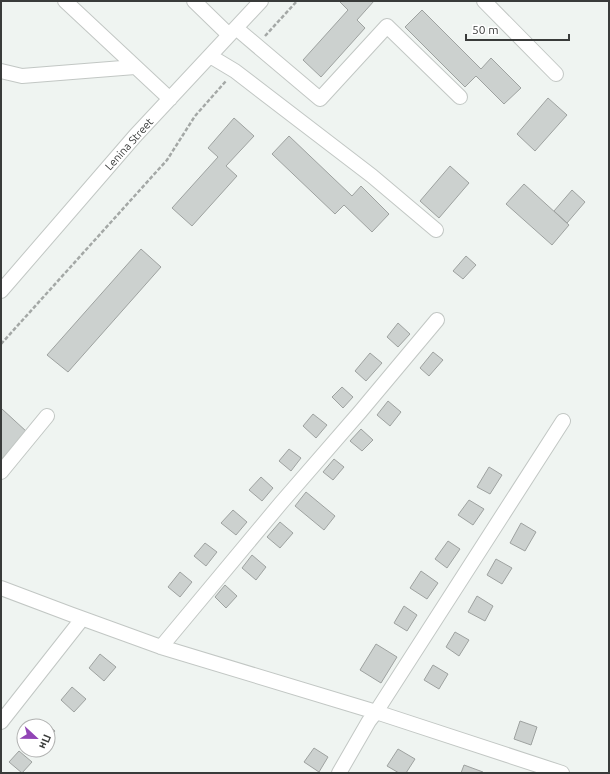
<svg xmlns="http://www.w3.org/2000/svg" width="610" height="774" viewBox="0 0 610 774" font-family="Ubuntu,sans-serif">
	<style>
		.building { fill: #ccd1cf; stroke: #9ea2a0 }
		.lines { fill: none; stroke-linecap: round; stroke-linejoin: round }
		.minor-casing { stroke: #c2c7c4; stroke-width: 16 }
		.path { stroke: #a4a8a6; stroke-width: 2.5; stroke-dasharray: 4 2; stroke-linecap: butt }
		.minor { stroke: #fff; stroke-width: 14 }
		.labels { text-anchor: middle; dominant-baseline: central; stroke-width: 3.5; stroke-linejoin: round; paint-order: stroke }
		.street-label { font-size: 11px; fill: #393b3a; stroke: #fff }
	</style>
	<rect width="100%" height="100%" fill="#eff4f1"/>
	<path class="building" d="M341,1H374L357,20L365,28L321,77L303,60L348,10L340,2Z
		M422,10L481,69L491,58L521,88L504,104L476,76L465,87L405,27Z
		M548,98L567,115L535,151L517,134Z
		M234,118L254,136L226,166L237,176L192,226L172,208L218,157L208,148Z
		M289,136L352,196L361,186L389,214L372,232L344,205L335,214L272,154Z
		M450,166L469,183L439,218L420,201Z
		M524,184L569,225L552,245L506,204Z
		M572,190L585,202L567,223L554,211Z
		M141,249L161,267L68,372L47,355Z
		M466,256L476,265L463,279L453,271Z
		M398,323L410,334L398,347L387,337Z
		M433,352L443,360L429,376L420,368Z
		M370,353L382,363L366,381L355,371Z
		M342,387L353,397L343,408L332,397Z
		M388,401L401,412L390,426L377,415Z
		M2,409L27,432L1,460V410Z
		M313,414L327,425L316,438L303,426Z
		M361,429L373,440L362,451L350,441Z
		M289,449L301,458L291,471L279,461Z
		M334,459L344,467L333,480L323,472Z
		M489,467L502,475L490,494L477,487Z
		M261,477L273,488L262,501L249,490Z
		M306,492L335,516L324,530L295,506Z
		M469,500L484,509L473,525L458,515Z
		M233,510L247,522L236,535L221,523Z
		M280,522L293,533L280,548L267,537Z
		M521,523L536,532L525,551L510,543Z
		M448,541L460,549L447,568L435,559Z
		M205,543L217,552L206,566L194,556Z
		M252,555L266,567L256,580L242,568Z
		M496,559L512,568L502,584L487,575Z
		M421,571L438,583L427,599L410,588Z
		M180,572L192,582L180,597L168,587Z
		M225,585L237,596L226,608L215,597Z
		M477,596L493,606L485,621L468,612Z
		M404,606L417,615L407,631L394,623Z
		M455,632L469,640L459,656L446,647Z
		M376,644L397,657L381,683L360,670Z
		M100,654L116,667L104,681L89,668Z
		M433,665L448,674L439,689L424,680Z
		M72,687L86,699L74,712L61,700Z
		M520,721L537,727L531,745L514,739Z
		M44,722L55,731L48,739V726H40Z
		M314,748L328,757L319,772L304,762Z
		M398,749L415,759L406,773H399L387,766Z
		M19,751L32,762L22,773L9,762Z
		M464,765L483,772L482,773H461Z"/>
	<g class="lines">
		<g class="minor-casing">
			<path id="minor" d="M65,1L170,99
				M194,1L229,35
				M484,1L556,74
				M236,28L320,99L387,26L460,97
				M210,56L235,71L372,176L436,230
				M1,71L22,76L135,67
				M1,291L135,136L261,1
				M1,472L47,416
				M1,588L70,614L161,647L376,712L562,773
				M161,647L281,503L360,412L437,320
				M1,722L82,619
				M339,773L369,721L376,712L563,421"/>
		</g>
		<path class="path" d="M265,36L297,1
			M1,344L167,160L195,116L226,81"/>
		<use href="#minor" class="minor"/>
	</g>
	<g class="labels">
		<g class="street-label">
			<text transform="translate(129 144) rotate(-48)">Lenina Street</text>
		</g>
	</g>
	<rect width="610" height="774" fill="none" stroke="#393b3a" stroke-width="4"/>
	<g transform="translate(36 738) rotate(112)"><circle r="19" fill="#ffffff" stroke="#b0b1b0"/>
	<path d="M0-3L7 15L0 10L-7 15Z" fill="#9144b5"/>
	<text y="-6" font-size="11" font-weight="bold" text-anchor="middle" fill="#393b3a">Пн</text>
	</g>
	<path d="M466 34v6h103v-6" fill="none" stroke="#393b3a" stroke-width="2"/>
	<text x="472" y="34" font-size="12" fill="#393b3a" stroke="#ffffff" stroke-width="3" paint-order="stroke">50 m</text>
</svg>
